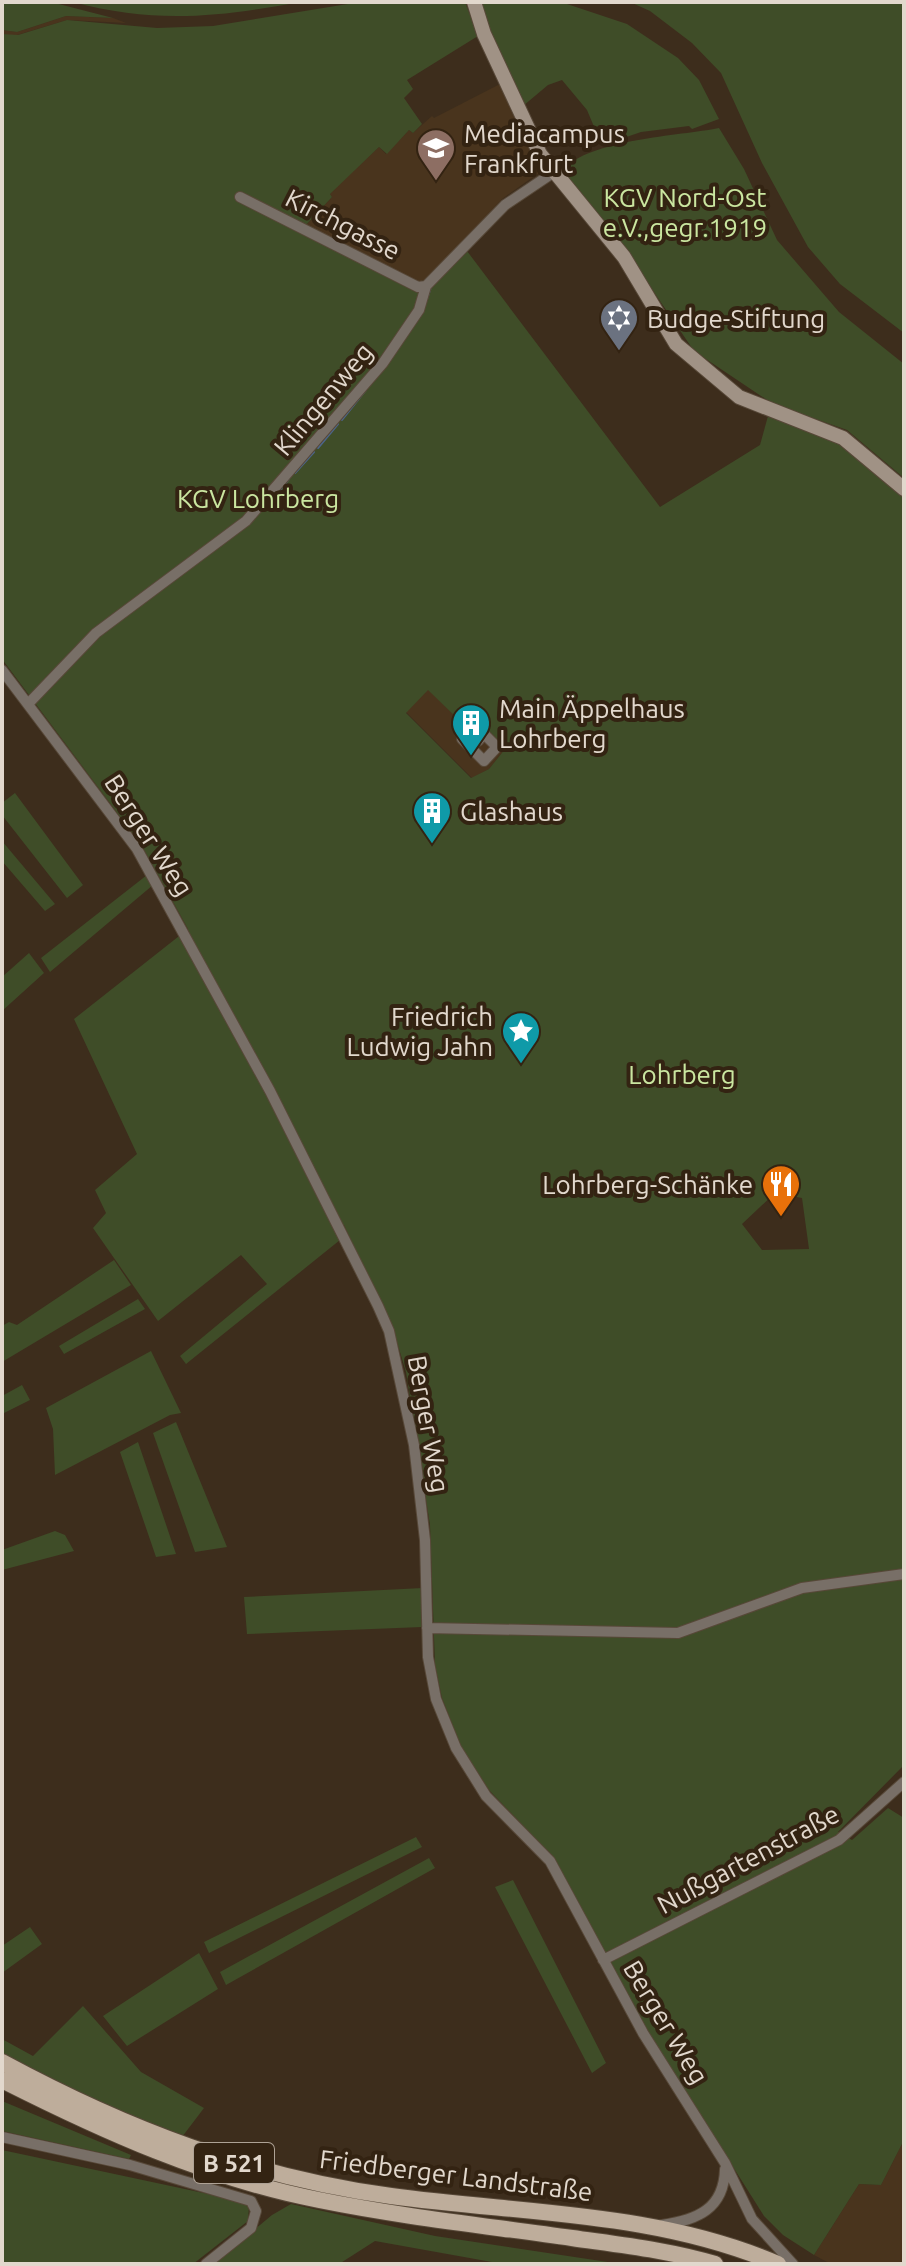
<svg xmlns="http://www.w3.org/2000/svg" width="906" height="2266" viewBox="0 0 906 2266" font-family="Ubuntu,sans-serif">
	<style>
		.built { fill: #49341d }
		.green { fill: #3f4d28; fill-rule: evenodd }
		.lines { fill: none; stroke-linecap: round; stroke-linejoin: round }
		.stream { stroke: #4c658a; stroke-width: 2 }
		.street-casing { stroke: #574838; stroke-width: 12 }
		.secondary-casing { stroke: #574838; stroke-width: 16 }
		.primary-casing { stroke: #574838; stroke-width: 18 }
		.street { stroke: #786f67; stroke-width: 10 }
		.secondary { stroke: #a09285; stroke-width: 14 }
		.primary { stroke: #bead9b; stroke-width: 16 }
		.labels { text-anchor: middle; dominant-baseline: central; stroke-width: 8; stroke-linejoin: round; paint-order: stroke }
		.shield { fill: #332312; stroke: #aea295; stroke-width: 2 }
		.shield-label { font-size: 24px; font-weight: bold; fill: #e2d8cd }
		.poi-label { font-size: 26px; fill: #e2d8cd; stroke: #332312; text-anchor: start }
		.park-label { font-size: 26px; fill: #cae6a0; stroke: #332312 }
		.street-label { font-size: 26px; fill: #e2d8cd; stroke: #332312 }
	</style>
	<rect width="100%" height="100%" fill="#3d2d1c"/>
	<path class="built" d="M66,16L113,18L126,23L67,20L14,36L2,34V30L17,32Z
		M500,84L540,172L502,199L428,278L420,282L306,225L332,197L330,194L337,186L379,147L386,154L409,130L413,133L432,116L434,118Z
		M428,689L461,722L470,712L505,749L489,769L472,778L406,712Z
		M904,2140V2264H831L814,2255L859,2184L881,2185Z"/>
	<path class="green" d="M2,2H51L113,18L66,16L17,32L2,30Z
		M73,2H300C218,17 155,24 73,2Z
		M360,2H465L478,36L407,80L413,89L404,98L422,124L413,133L409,130L387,154L379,147L330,194L332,197L306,225V234L422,293L467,251L660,507L760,445L768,416L834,439L904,494V1765L838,1832L852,1840L888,1808L904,1818V2140L881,2185L859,2184L814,2255L783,2235L764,2216L648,2032L555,1859L489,1790L461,1746L442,1698L435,1665L430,1525L406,1372L393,1329L344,1225L336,1231L340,1240L186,1364L180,1356L267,1284L241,1255L158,1321L93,1228L106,1213L95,1190L137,1154L74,1019L188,929L142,846L2,659V34L18,35L67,20L157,28L213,26ZM428,690L461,722L470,713L505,749L489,769L471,778L406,713ZM775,1193L802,1198L809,1249L762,1250L742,1224Z
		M479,2H561L627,24L678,58L699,80L719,119L692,129L689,126L641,132L609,143L605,139L600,141L587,110L562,80L548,85L523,106L488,33Z
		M630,2H904V333L840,284L808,247L762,163L721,73L692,43L650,11Z
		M719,128L744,169L777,240L839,312L904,364V478L847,430L773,404L694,351L626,251L562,171C588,139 680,136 719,128Z
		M15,793L83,885L67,898L2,815V803Z
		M2,841L55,904L45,911L2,861Z
		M147,875L153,885L50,972L41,958Z
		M29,953L44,973L2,1011V977Z
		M114,1260L131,1285L2,1362V1326L9,1322L17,1325Z
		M138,1299L145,1309L64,1354L59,1346Z
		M151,1351L181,1413L170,1415L55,1475L53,1429L46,1408Z
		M22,1385L30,1400L2,1414V1396Z
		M176,1422L227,1547L195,1552L153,1433Z
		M138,1442L176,1554L156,1557L120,1452Z
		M55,1531L65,1535L74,1551L2,1570V1550Z
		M423,1588L422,1627L247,1634L244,1597Z
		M416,1837L422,1847L209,1953L204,1942Z
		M429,1858L435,1868L226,1985L220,1972Z
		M513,1880L606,2063L592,2073L495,1887Z
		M30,1927L42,1944L2,1973V1946Z
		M199,1953L218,1989L127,2046L103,2016Z
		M83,2006L141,2072L204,2108L182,2137L110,2107L2,2054V2039L33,2056Z
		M2,2101L131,2155L129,2159L2,2131Z
		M2,2150L241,2201L249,2206L248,2221L193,2264H2Z
		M291,2204L435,2236L621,2264H503L375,2241L339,2264H213L272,2215Z"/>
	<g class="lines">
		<path class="stream" d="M427,299L431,287
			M342,420L366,390
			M318,448L338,424
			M295,473L314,452
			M279,491L289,479"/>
		<g class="street-casing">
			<path id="street" d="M240,197L418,287L426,286
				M2,670L137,849L270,1091L378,1306L389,1331L414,1445L425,1540L428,1657L436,1699L456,1748L486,1796L550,1861L643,2033L725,2163L752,2219L793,2264
				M28,704L96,633L246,521L383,363L419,310L426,286L505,205L554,172
				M469,732L478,741L484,734L497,747L484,761L462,739Z
				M427,1628L678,1633L802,1588L904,1574
				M603,1960L839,1840L904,1782
				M2,2137L130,2165L251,2201L256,2211L251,2228L206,2264
				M662,2225C697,2220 724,2209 725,2169"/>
		</g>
		<g class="secondary-casing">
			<path id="secondary" d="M474,2L484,34L540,154L624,257L676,344L739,397L843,438L904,489"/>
		</g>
		<g class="primary-casing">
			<path id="primary" d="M2,2062C126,2129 251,2177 391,2196C522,2214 654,2211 778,2264
				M2,2080C103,2131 207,2178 319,2200C403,2217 488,2226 572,2238C621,2245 668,2250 715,2264"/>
		</g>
		<use href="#street" class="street"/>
		<use href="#secondary" class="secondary"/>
		<use href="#primary" class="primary"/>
	</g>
	<defs>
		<g id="school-pin" transform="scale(2)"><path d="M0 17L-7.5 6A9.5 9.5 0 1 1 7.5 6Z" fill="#8d6e63" stroke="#332312"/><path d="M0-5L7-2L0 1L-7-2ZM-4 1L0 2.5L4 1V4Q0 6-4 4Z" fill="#fff"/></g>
		<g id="synagogue-pin" transform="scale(2)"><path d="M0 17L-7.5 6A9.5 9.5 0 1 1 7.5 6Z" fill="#6b7280" stroke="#332312"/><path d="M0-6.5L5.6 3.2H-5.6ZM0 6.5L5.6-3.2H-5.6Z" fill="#fff"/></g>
		<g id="building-pin" transform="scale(2)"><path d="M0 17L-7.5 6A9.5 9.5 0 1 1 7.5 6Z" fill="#0f9aa8" stroke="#332312"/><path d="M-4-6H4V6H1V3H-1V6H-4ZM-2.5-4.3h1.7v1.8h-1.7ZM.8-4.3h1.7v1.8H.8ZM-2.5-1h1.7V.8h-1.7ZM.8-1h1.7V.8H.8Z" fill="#fff"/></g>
		<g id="sight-pin" transform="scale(2)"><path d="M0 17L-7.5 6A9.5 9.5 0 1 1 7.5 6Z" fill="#0f9aa8" stroke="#332312"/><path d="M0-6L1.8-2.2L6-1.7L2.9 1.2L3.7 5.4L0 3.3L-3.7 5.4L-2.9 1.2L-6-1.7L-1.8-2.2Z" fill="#fff"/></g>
		<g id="restaurant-pin" transform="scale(2)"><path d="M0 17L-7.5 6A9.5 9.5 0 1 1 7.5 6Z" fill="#e8710a" stroke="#332312"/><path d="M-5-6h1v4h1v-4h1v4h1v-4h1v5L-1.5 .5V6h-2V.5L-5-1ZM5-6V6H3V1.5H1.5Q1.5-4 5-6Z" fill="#fff"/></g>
	</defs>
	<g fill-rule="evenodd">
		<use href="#school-pin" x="436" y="148"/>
		<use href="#synagogue-pin" x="619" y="318"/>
		<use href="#building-pin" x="471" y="723"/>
		<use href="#building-pin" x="432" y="811"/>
		<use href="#sight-pin" x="521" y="1031"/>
		<use href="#restaurant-pin" x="781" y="1184"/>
	</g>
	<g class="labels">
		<rect class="shield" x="194" y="2143" width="80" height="40" rx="6"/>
		<g class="shield-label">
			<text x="234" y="2163">B 521</text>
		</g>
		<g class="poi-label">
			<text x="464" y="133">Mediacampus<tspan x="464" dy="30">Frankfurt</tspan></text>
			<text x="647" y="318">Budge-Stiftung</text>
			<text x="499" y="708">Main Äppelhaus<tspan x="499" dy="30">Lohrberg</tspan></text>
			<text x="460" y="811">Glashaus</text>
			<text x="493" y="1016" text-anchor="end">Friedrich<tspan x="493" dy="30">Ludwig Jahn</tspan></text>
			<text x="753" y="1184" text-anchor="end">Lohrberg-Schänke</text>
		</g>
		<g class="park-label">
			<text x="685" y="197">KGV Nord-Ost<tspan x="685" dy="30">e.V.,gegr.1919</tspan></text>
			<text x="258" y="498">KGV Lohrberg</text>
			<text x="682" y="1074">Lohrberg</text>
		</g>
		<g class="street-label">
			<text transform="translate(343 224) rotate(27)">Kirchgasse</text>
			<text transform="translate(323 399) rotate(-50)">Klingenweg</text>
			<text transform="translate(149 835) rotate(57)">Berger Weg</text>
			<text transform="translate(429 1424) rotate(80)">Berger Weg</text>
			<text transform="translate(748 1859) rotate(-28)">Nußgartenstraße</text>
			<text transform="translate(666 2022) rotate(59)">Berger Weg</text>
			<text transform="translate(456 2175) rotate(7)">Friedberger Landstraße</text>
		</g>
	</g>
	<rect width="906" height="2266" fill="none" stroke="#e2d8cd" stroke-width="8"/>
</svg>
